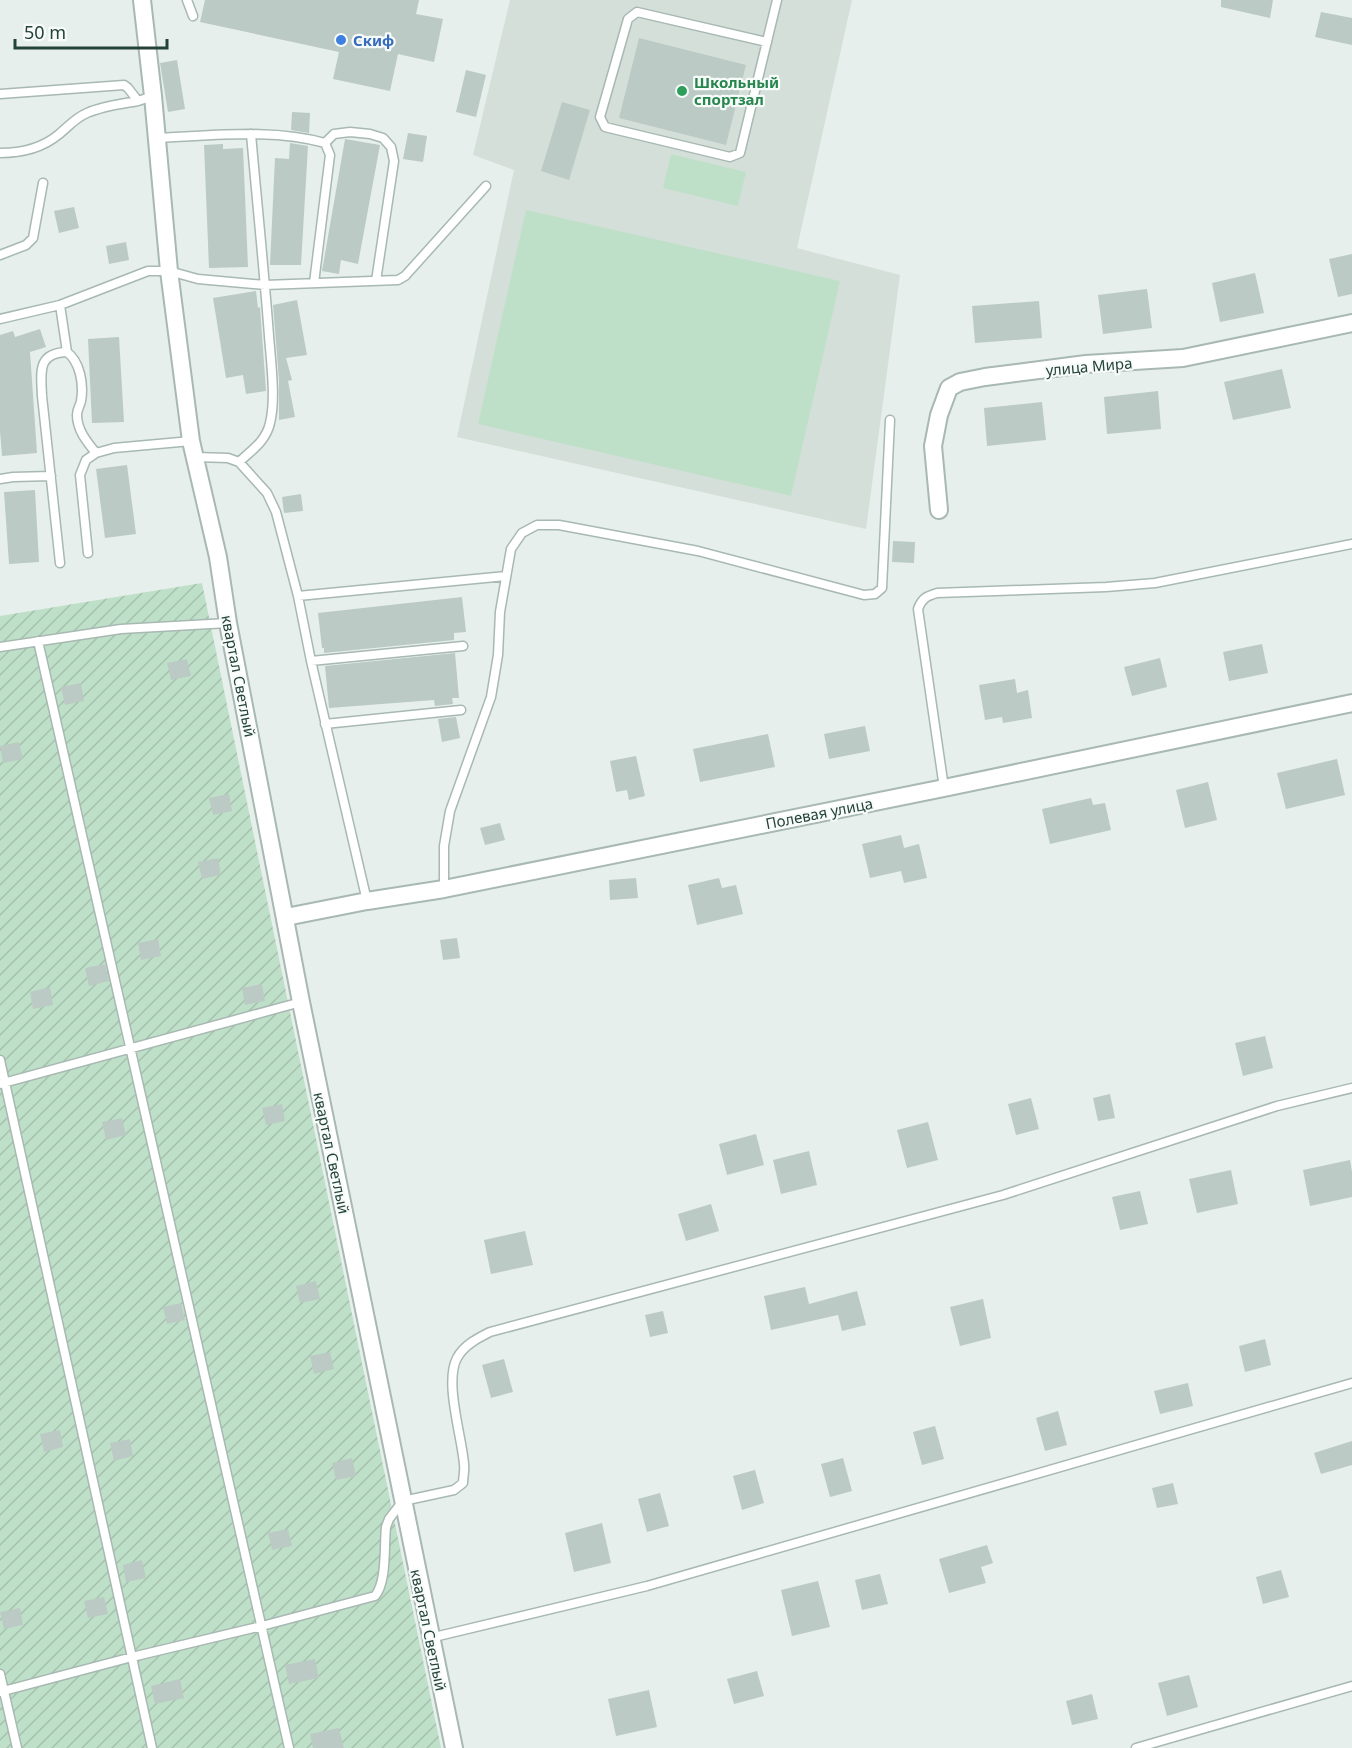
<svg xmlns="http://www.w3.org/2000/svg" width="1352" height="1748" viewBox="0 0 1352 1748" font-family="'Noto Sans',sans-serif">
	<style>
		.built { fill: #d4dfda }
		.grass { fill: #bfe0c8 }
		.garden { fill: url(#garden-furrows) }
		.building { fill: #bbcac4 }
		.lines { fill: none; stroke-linecap: round; stroke-linejoin: round }
		.lane-casing { stroke: #a8b8b2; stroke-width: 11 }
		.street-casing { stroke: #a8b8b2; stroke-width: 20 }
		.lane { stroke: #fff; stroke-width: 8 }
		.street { stroke: #fff; stroke-width: 16 }
		.shop-dot { fill: #3f7fe0; stroke: #f7fbf9; stroke-width: 2 }
		.leisure-dot { fill: #2e9e5b; stroke: #f7fbf9; stroke-width: 2 }
		.labels { text-anchor: middle; dominant-baseline: central; stroke-width: 4.5; stroke-linejoin: round; paint-order: stroke }
		.shop-label { font-size: 15px; font-weight: bold; fill: #366cbe; stroke: #f7fbf9; text-anchor: start }
		.leisure-label { font-size: 15px; font-weight: bold; fill: #27864d; stroke: #f7fbf9; text-anchor: start }
		.street-label { font-size: 15px; fill: #24423a; stroke: #f7fbf9 }
	</style>
	<defs>
		<pattern id="garden-furrows" width="10" height="10" patternUnits="userSpaceOnUse" patternTransform="scale(1.5)"><rect width="10" height="10" fill="#bfe0c8"/><path d="M-1 1l2-2M0 10L10 0M9 11l2-2" fill="none" stroke="#a4c1ad"/></pattern>
	</defs>
	<rect width="100%" height="100%" fill="#e6efeb"/>
	<path class="built" d="M510,0H852L797,248L900,275L866,529L457,437L514,170L473,155Z"/>
	<path class="grass" d="M671,154L746,172L738,206L663,188Z
		M526,210L840,281L791,496L478,424Z"/>
	<path class="garden" d="M202,583L441,1748H0V616Z"/>
	<path class="building" d="M205,0H419L416,14L443,19L434,62L398,54L390,91L333,79L339,52L200,22Z
		M1221,0H1273L1270,18L1221,7Z
		M1321,12L1352,18V45L1315,37Z
		M639,38L746,65L726,145L619,118Z
		M177,60L185,109L168,112L160,63Z
		M466,70L486,75L476,117L456,112Z
		M562,102L590,110L569,180L541,171Z
		M292,112L310,113L309,133L291,130Z
		M408,133L427,136L423,162L403,159Z
		M345,139L380,145L358,264L341,260L339,274L322,271Z
		M290,143L308,146L301,265H270L275,158L289,159Z
		M223,144V149L243,148L248,267L209,268L204,145Z
		M74,207L79,228L59,233L54,211Z
		M126,242L129,260L109,264L106,246Z
		M1352,254V294L1338,297L1329,259Z
		M1255,273L1264,313L1220,322L1212,283Z
		M1147,289L1152,328L1103,334L1098,295Z
		M256,291L258,308L260,307L266,391L246,394L243,375L226,378L213,298Z
		M297,300L307,355L286,358L292,380L288,381L295,417L279,420V380L273,305Z
		M1039,301L1042,338L975,343L972,306Z
		M40,329L46,347L30,352L37,453L2,456L0,431V335L13,331L15,337Z
		M119,337L124,422L92,423L88,339Z
		M1282,369L1291,408L1233,420L1224,382Z
		M1158,391L1161,429L1107,434L1104,397Z
		M1042,402L1046,440L987,446L984,408Z
		M127,465L136,534L105,538L96,469Z
		M35,490L39,562L9,564L4,492Z
		M301,494L303,511L284,513L282,497Z
		M893,541L915,542L914,563L892,562Z
		M462,597L466,632L454,633V640L324,653V648H322L318,613Z
		M1262,644L1268,673L1229,681L1223,652Z
		M455,653L459,698H452L453,704L435,706L434,700L329,708L325,666Z
		M1160,658L1167,687L1132,696L1124,667Z
		M187,659L191,676L171,680L167,663Z
		M1015,679L1017,693L1028,690L1032,718L1003,723L1002,717L985,720L979,685Z
		M81,683L84,701L65,705L61,687Z
		M456,717L460,738L442,742L438,719Z
		M865,726L870,751L829,759L824,734Z
		M768,734L775,767L700,782L693,749Z
		M19,742L23,759L3,763L0,746Z
		M636,756L645,796L629,800L627,790L616,792L610,761Z
		M1337,759L1345,795L1286,809L1277,773Z
		M1208,782L1217,820L1185,828L1176,790Z
		M229,794L232,811L213,815L209,798Z
		M1091,798L1093,805L1105,803L1111,830L1050,844L1042,809Z
		M500,823L505,840L485,845L480,828Z
		M901,835L904,848L919,844L927,878L904,883L901,871L870,878L862,844Z
		M218,858L221,875L202,879L198,862Z
		M636,878L638,898L610,900L609,880Z
		M719,878L722,888L736,885L743,914L697,925L688,885Z
		M457,938L460,958L443,960L440,940Z
		M158,939L161,956L141,960L138,943Z
		M105,964L109,981L89,986L85,968Z
		M262,984L265,1001L245,1005L242,988Z
		M50,987L53,1005L33,1009L30,992Z
		M1265,1036L1273,1068L1243,1076L1235,1043Z
		M1110,1094L1115,1118L1098,1121L1093,1098Z
		M1031,1098L1039,1129L1016,1135L1008,1104Z
		M282,1104L285,1121L266,1125L262,1108Z
		M122,1118L126,1135L106,1140L102,1122Z
		M928,1122L938,1160L907,1168L897,1130Z
		M756,1134L764,1165L727,1175L719,1144Z
		M809,1151L817,1185L781,1194L773,1160Z
		M1350,1160L1352,1172V1197L1310,1206L1303,1170Z
		M1231,1170L1238,1204L1197,1213L1189,1179Z
		M1140,1191L1148,1224L1120,1230L1112,1197Z
		M711,1204L719,1231L686,1241L678,1214Z
		M525,1231L533,1265L491,1274L484,1240Z
		M316,1281L320,1299L300,1303L296,1286Z
		M805,1287L809,1304L857,1291L866,1325L842,1331L838,1315L771,1330L764,1296Z
		M983,1299L991,1338L960,1346L950,1307Z
		M181,1303L185,1320L167,1324L163,1307Z
		M663,1311L668,1333L650,1337L645,1315Z
		M1265,1339L1271,1365L1245,1372L1239,1346Z
		M330,1352L334,1369L314,1374L310,1356Z
		M504,1359L513,1392L491,1398L482,1365Z
		M1188,1383L1193,1406L1160,1414L1154,1391Z
		M1058,1411L1067,1445L1045,1451L1036,1418Z
		M935,1426L944,1459L922,1465L913,1432Z
		M60,1430L63,1447L44,1452L40,1434Z
		M130,1439L133,1456L114,1461L110,1443Z
		M1352,1441V1465L1321,1474L1314,1453Z
		M352,1458L356,1476L336,1480L332,1463Z
		M843,1458L852,1491L830,1497L821,1464Z
		M755,1470L764,1503L742,1510L733,1476Z
		M1173,1483L1178,1504L1157,1508L1152,1488Z
		M660,1493L669,1526L647,1532L638,1499Z
		M602,1523L611,1563L574,1572L565,1533Z
		M288,1529L292,1546L272,1550L268,1533Z
		M987,1545L993,1563L981,1567L986,1583L949,1593L939,1559Z
		M142,1560L146,1578L126,1582L123,1565Z
		M1281,1570L1289,1597L1263,1604L1256,1577Z
		M880,1574L888,1604L862,1610L855,1580Z
		M818,1581L830,1627L792,1636L781,1590Z
		M104,1597L108,1614L88,1618L84,1601Z
		M20,1608L23,1625L4,1629L0,1612Z
		M315,1659L319,1678L289,1684L285,1665Z
		M757,1671L764,1696L734,1704L727,1679Z
		M1189,1675L1198,1707L1167,1716L1158,1683Z
		M180,1679L184,1698L155,1704L151,1686Z
		M649,1690L657,1727L616,1736L608,1699Z
		M1092,1694L1098,1719L1072,1725L1066,1701Z
		M339,1728L344,1748H313L310,1734Z"/>
	<g class="lines">
		<g class="lane-casing">
			<path id="lane" d="M187,0L193,16
				M767,42L637,12L628,19L600,117L605,127L730,157L740,153L777,0
				M0,94L124,85L128,88L138,101L153,96
				M157,138C211,136 273,128 325,143L330,155L314,283
				M325,143L334,134L350,132L370,134L383,138L391,147L394,161L376,281
				M0,153C20,153 42,148 58,135C68,127 75,118 87,113C103,106 121,104 138,101
				M0,255L26,245L33,238L43,183
				M60,305L67,352
				M0,319L60,305L148,271H169L198,279L265,285L398,280L405,276L486,186
				M195,457L228,458L239,462L267,493L276,512L298,596L311,661L367,901
				M239,462C252,450 266,441 270,423C276,399 271,362 269,336C264,269 257,202 251,134
				M0,479L13,477L51,476
				M88,553L80,475L86,460L96,453L114,448L191,441
				M60,563L42,396C41,372 37,353 67,352C80,362 84,384 81,401C80,406 77,409 77,415C77,430 87,442 96,453
				M298,596L506,576
				M38,641L289,1748
				M0,647L121,629L228,623
				M311,661L463,646
				M325,724L461,710
				M944,788L918,609C922,598 927,596 937,593L1106,587L1155,583L1352,544
				M444,889V846L450,811L491,697L498,655L500,612L511,549L522,533L537,525H559L698,551L864,595L875,594L882,588L890,420
				M0,1060L152,1748
				M0,1084L301,1002
				M430,1638L647,1586L1352,1383
				M0,1674L17,1748
				M0,1692L132,1657L262,1626L375,1596C387,1582 384,1546 386,1527L389,1519L403,1501L454,1490L463,1483C463,1477 465,1470 464,1464C462,1437 444,1382 457,1358C464,1345 478,1338 490,1332L1003,1195L1277,1106L1352,1088
				M1136,1748L1352,1686"/>
		</g>
		<g class="street-casing">
			<path id="street" d="M142,0L153,96L169,271L191,441L218,557L228,623L301,1002L454,1748
				M939,510L933,446L939,415L949,388L960,382L985,377L1086,364L1183,358L1352,323
				M286,917L367,901L444,889L944,788L1352,703"/>
		</g>
		<use href="#lane" class="lane"/>
		<use href="#street" class="street"/>
	</g>
	<circle class="shop-dot" cx="341" cy="40" r="6"/>
	<circle class="leisure-dot" cx="682" cy="91" r="6"/>
	<g class="labels">
		<g class="shop-label">
			<text x="353" y="40">Скиф</text>
		</g>
		<g class="leisure-label">
			<text x="694" y="82">Школьный<tspan x="694" dy="17">спортзал</tspan></text>
		</g>
		<g class="street-label">
			<text transform="translate(1089 366) rotate(-5)">улица Мира</text>
			<text transform="translate(239 676) rotate(79)">квартал Светлый</text>
			<text transform="translate(819 813) rotate(-11)">Полевая улица</text>
			<text transform="translate(332 1153) rotate(78)">квартал Светлый</text>
			<text transform="translate(429 1630) rotate(78)">квартал Светлый</text>
		</g>
	</g>
	<path d="M15 39v9h152v-9" fill="none" stroke="#24423a" stroke-width="3"/>
	<text x="24" y="39" font-size="18" fill="#24423a" stroke="#f7fbf9" stroke-width="4.5" paint-order="stroke">50 m</text>
</svg>
